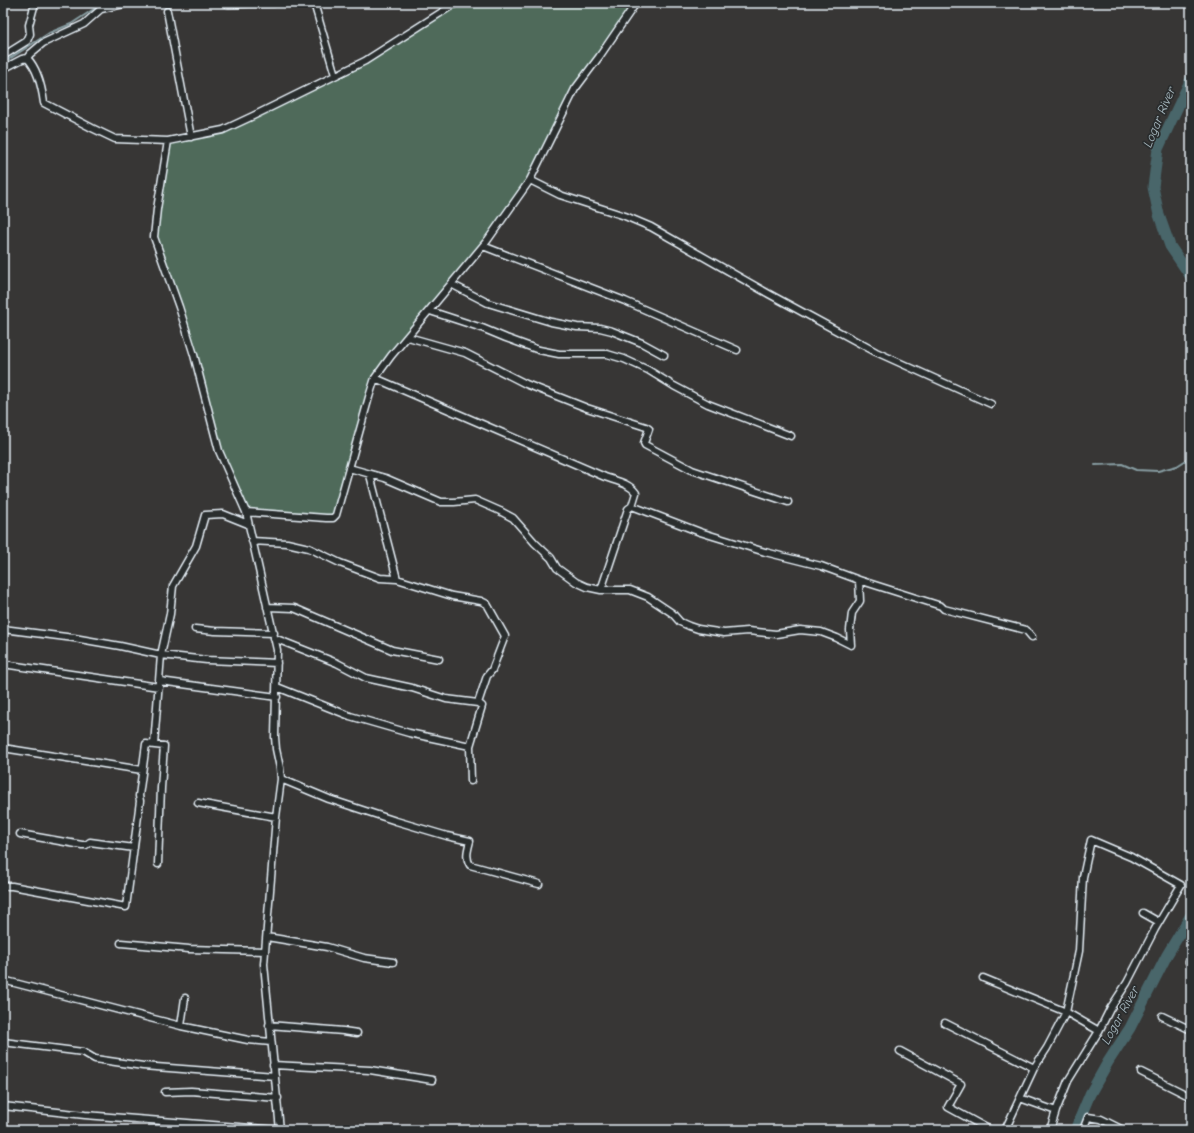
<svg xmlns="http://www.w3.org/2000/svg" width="1194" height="1133" viewBox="0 0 1194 1133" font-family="'Comic Neue',sans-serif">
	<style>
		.green { fill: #4f6b5a; stroke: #9caea9 }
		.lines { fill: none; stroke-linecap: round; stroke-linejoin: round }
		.stream { stroke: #889ea3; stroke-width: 2 }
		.river { stroke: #48666b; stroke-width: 11 }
		.street-casing { stroke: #e8f1f8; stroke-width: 9 }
		.street { stroke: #2a2d2e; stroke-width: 6 }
		.labels { text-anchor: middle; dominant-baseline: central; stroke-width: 3.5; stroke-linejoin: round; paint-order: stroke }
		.water-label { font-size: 13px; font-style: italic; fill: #a8b9c0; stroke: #2a2d2e }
	</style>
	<rect width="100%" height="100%" fill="#373635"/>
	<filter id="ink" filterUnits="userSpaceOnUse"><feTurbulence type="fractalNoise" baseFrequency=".025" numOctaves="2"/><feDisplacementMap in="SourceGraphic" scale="8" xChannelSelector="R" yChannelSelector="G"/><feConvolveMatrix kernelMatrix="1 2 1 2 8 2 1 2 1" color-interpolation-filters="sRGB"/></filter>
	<g filter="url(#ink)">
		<path class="green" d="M456,3H636L575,89L542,157L513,204L375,378L333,518L246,512L225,466L194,355L154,237L168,141L223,130L365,61Z"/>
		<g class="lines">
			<path class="stream" d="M3,63L49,33L71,24L97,7L111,3
				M1095,465L1122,464L1136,470L1158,471L1177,466L1191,457"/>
			<path class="river" d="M1191,79L1158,149L1153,187L1159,215L1170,246L1191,277
				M1075,1130L1090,1094L1108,1062L1130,1028L1167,955L1191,915"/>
			<g class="street-casing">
				<path id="street" d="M224,3L229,4L274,3
					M314,3L335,75
					M167,11L191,137
					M3,56L27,41L30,34L29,25L35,3
					M27,58L30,54L43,43L84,24L101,9L128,3
					M3,69L22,59L27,58C38,69 42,88 44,103L92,128L115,139L168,141L223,130L253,116L365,61L456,3
					M168,141L157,209L154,237L179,307L194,355L219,451L246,512L277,650L275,737L276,749L280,768L281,779L276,817L264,964L280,1130
					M530,180L560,195L625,216L651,227L769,294L876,352L991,404
					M483,246L625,301L737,350
					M451,284L488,303L551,322L577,327L600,328L612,331L642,343L664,355
					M430,311L482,328L506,338L539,350L559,354H607L624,359L648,370L674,386L708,404L791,436
					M408,337L465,353L526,384L587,408L646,427L649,429L644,443L645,445L692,470L788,502
					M375,378L605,477C616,481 629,483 636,493L632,506L628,509L601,590
					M349,468L385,478L441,502H454L475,500L500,511L513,518L535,543L551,558L557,568L576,582L587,587L601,590H630L648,597L672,613L680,622L689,626L698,629L724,633L748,631L776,634L800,630L821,632L837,638L851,645
					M370,475L397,579L452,596L481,601L487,604L505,636L492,670L487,676L478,703L482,706L470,746L471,781
					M632,506L700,532L765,552L821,566L859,580L941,606L944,609L1026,630L1032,637
					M246,512L326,518H333L336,515L369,397L375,378L391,356L487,241L530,180L575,89L599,57L636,3
					M252,541L287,543L309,548L340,563L380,578L397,579
					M267,607L294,608L392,650L439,659
					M3,629L74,638L120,646L161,655L207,660L277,663
					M195,629L215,631L274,633
					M274,638L337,663L366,678L412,688L446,699L478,703
					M851,645L850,630L852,613L860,601L859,580
					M3,664L159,687
					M160,681L277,697
					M277,687L350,716L409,733L470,746
					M154,745L161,655L170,614L173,586L196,546L205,515L223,514L248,524
					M3,748L142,770
					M281,779L329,799L396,821L447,836L470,841C468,849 465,857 470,865L539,884
					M198,803L276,817
					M20,834L82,845H86L90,842L134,848
					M3,886H12L126,907L140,801L139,796L146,744L164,746L161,788L158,864
					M1143,913L1159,922
					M267,937L327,947L364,958L393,962
					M121,943L189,949L265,951
					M1189,962L1191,963
					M983,978L1066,1012L1099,1031
					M3,980L181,1026L248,1040L271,1042
					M1162,1016L1191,1030
					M945,1023L1034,1068
					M269,1025L343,1031L357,1033
					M181,1026L185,998
					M3,1042L83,1052L95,1059L143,1066L275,1076
					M900,1051L961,1084L948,1107L990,1130
					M273,1065L370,1070L432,1080
					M1141,1072L1191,1097
					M165,1092L191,1091L278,1098
					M1020,1098L1056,1111
					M3,1106L85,1115L278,1130
					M1005,1130L1034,1068L1047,1048L1066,1012L1079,951L1083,877L1091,840L1131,857L1181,885L1155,929L1127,983L1110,1009L1099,1031L1068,1081L1056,1111L1050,1130
					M1083,1130L1088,1117L1101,1119L1123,1130"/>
			</g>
			<use href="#street" class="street"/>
		</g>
	</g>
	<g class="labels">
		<g class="water-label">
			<text transform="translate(1159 117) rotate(-67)">Logar River</text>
			<text transform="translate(1120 1015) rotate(-61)">Logar River</text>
		</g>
	</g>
	<rect width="1194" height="1133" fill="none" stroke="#2a2d2e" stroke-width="16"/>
	<rect x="8" y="8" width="1178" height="1117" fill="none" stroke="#e8f1f8" stroke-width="1.5" filter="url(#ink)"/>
</svg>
